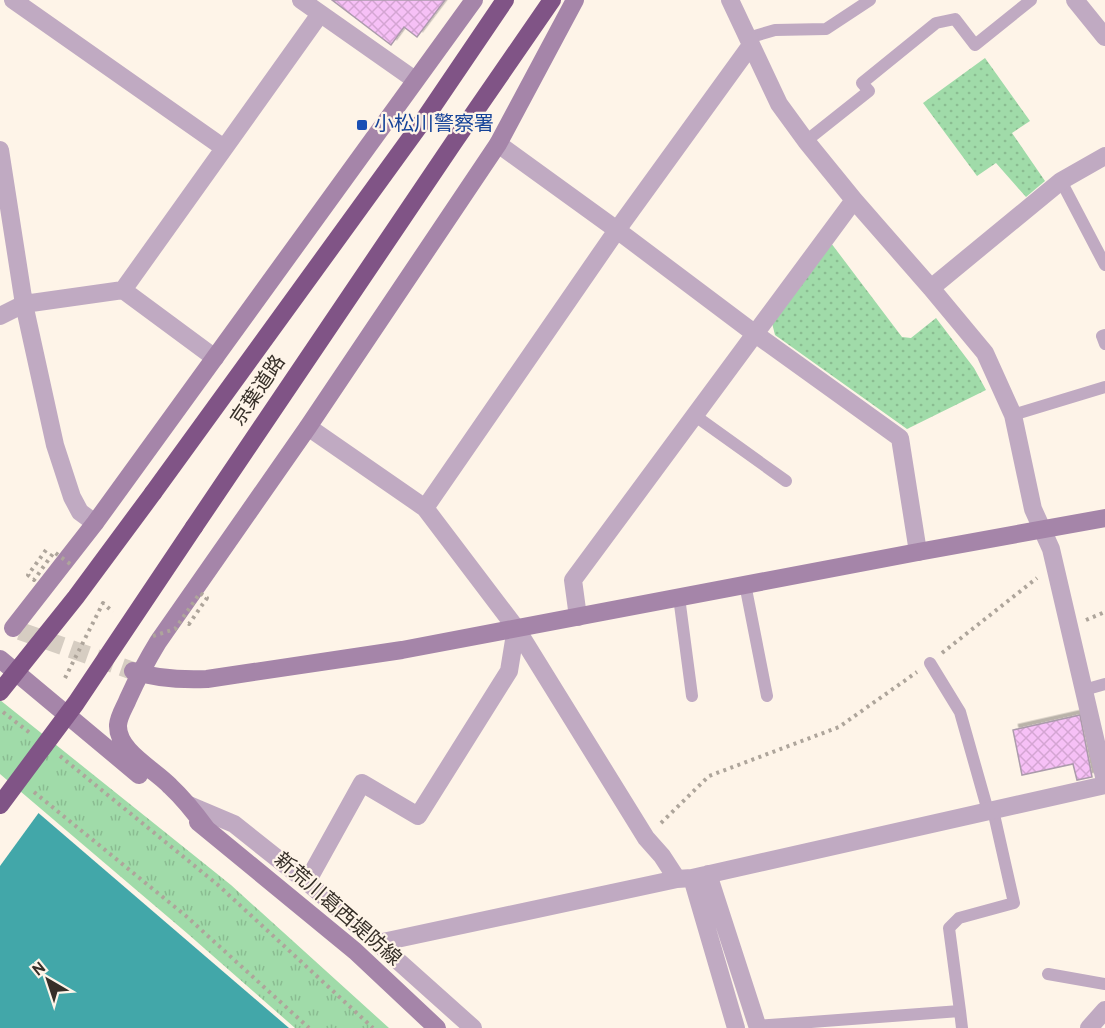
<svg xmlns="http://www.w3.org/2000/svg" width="1105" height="1028" viewBox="0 0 1105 1028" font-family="Overpass,'Noto Sans JP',sans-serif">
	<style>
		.grass { fill: url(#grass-tufts) }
		.park { fill: url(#park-dots) }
		.water { fill: #42a7a9 }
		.pier { fill: #fef4e8 }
		.building { fill: url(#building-cross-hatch); stroke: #ac9bac; stroke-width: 1.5; filter: url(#shadow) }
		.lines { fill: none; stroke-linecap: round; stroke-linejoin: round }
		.secondary-tunnel { stroke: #d6cdc2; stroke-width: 18; stroke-dasharray: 18 9; stroke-linecap: butt }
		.path { stroke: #aea59b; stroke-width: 4; stroke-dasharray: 3 4.5; stroke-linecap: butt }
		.lane { stroke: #c0aac2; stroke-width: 12 }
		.street { stroke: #c0aac2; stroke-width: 18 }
		.secondary { stroke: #a585a9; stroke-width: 18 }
		.highway { stroke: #805486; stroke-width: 18 }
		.path-bridge { stroke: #aea59b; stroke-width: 4; stroke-dasharray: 3 4.5; stroke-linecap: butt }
		.highway-bridge { stroke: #805486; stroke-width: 18 }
		.transit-dot { fill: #1a4fb4; stroke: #fef4e8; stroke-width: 2 }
		.labels { text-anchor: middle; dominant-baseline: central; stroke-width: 4.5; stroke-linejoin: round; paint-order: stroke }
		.transit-label { font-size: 20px; fill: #164399; stroke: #fef4e8; text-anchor: start }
		.street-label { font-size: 20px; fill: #362f28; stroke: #fef4e8 }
	</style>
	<defs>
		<pattern id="grass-tufts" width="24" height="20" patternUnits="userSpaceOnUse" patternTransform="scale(1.5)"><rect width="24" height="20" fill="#a0dba9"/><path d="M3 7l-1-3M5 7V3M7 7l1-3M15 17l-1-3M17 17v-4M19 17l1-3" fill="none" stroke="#8abc91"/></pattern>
		<pattern id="park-dots" width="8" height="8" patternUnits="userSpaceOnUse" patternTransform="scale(1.5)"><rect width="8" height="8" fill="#a0dba9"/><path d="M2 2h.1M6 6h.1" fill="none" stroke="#8abc91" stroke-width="1.8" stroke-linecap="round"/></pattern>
		<pattern id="building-cross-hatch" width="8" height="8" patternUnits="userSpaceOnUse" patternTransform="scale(1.5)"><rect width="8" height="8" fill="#f6c0f6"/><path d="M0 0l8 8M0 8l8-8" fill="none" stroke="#d4a5d3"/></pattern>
		<filter id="shadow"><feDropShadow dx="5.5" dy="-5.5" stdDeviation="0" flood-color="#0004"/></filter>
	</defs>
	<rect width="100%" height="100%" fill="#fef4e8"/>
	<path class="grass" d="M0,700L231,885L389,1028H295L188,934L0,774Z"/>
	<path class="park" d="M985,58L1030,121L1012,133L1045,181L1026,197L996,163L977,176L923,103Z
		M831,243L902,337L911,338L936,318L974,368L986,390L907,429L775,335L772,323Z"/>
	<path class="water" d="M0,780L289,1028H0Z"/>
	<path class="pier" d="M0,777L40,811L0,866Z"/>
	<path class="building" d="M332,0H445L417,37L404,27L391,45Z
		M1080,715L1092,777L1077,780L1073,764L1022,775L1013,730Z"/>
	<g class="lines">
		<path class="secondary-tunnel" d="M20,631L133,671"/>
		<path class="path" d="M1086,620L1105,612
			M942,653L1037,578
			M65,678L103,603L113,612
			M3,712L30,733
			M60,756L218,885L373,1028
			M34,792L186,916L309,1028
			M661,823L709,776L839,727L917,672"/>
		<path class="lane" d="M748,38L775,30L826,29L870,0
			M806,141L869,91L862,83L936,23L955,19L975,45L1031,0
			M1061,181L1105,265
			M1105,335L1102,336L1105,344
			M694,415L786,481
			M1013,415L1105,387
			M745,584L767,696
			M679,597L692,696
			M930,663L960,712L988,811
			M1084,690L1105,684
			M1048,974L1105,984
			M960,1011L962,1028
			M757,1026L960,1011L949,928L959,918L1014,903L993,810"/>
		<path class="street" d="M13,0L224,148
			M301,0L415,80
			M730,0L779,104L806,141L854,200L931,288L985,353L1013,415L1033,509L1051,549L1105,781
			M1075,0L1105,37
			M498,144L617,230L754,333L900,438L918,552
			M0,150L24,304L55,445L72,497L80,512L95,523
			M931,288L1061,181L1105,156
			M123,290L215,358
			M0,316L24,304L123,290L320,14
			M308,427L425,508L516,628L646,838L662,856L677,879
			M425,508L617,230L751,45
			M578,617L573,580L854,200
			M189,805L234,824L307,882L378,943L473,1028
			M708,874L758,1028
			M692,878L736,1028
			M307,882L362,783L418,816L509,671L516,628
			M378,943L677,879L692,878L1105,785
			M1089,1028L1105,1010"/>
		<path class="secondary" d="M13,628L95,523L474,0
			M0,659L139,775
			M133,671C157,679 182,680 207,679L402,650L918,552L1105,518
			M198,822L355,951L437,1028
			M206,828C195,813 184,799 170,786C154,769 117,751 118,725C119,715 125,707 128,699C137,679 147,660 158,642L308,427L498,144L575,0"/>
		<path class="highway" d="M153,493L425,118L505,0
			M194,527L454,142L552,0"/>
		<path class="path-bridge" d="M46,550L28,575L34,580L54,552L73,566
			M153,636L175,629L200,593L207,598L189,624L185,621"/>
		<path class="highway-bridge" d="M0,692L76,597L153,493
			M0,805L76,703L194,527"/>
	</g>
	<rect class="transit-dot" x="356" y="119" width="12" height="12" rx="3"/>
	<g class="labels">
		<g class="transit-label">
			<text x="374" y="125">小松川警察署</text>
		</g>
		<g class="street-label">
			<text transform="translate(259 391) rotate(-56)">京葉道路</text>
			<text transform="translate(337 910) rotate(41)">新荒川葛西堤防線</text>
		</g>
	</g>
	<g transform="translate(48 980) rotate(321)" stroke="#fef4e8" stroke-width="4.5" paint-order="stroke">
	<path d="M0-4.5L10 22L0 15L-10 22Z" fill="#362f28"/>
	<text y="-9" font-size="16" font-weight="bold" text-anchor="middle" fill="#362f28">N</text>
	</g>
</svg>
